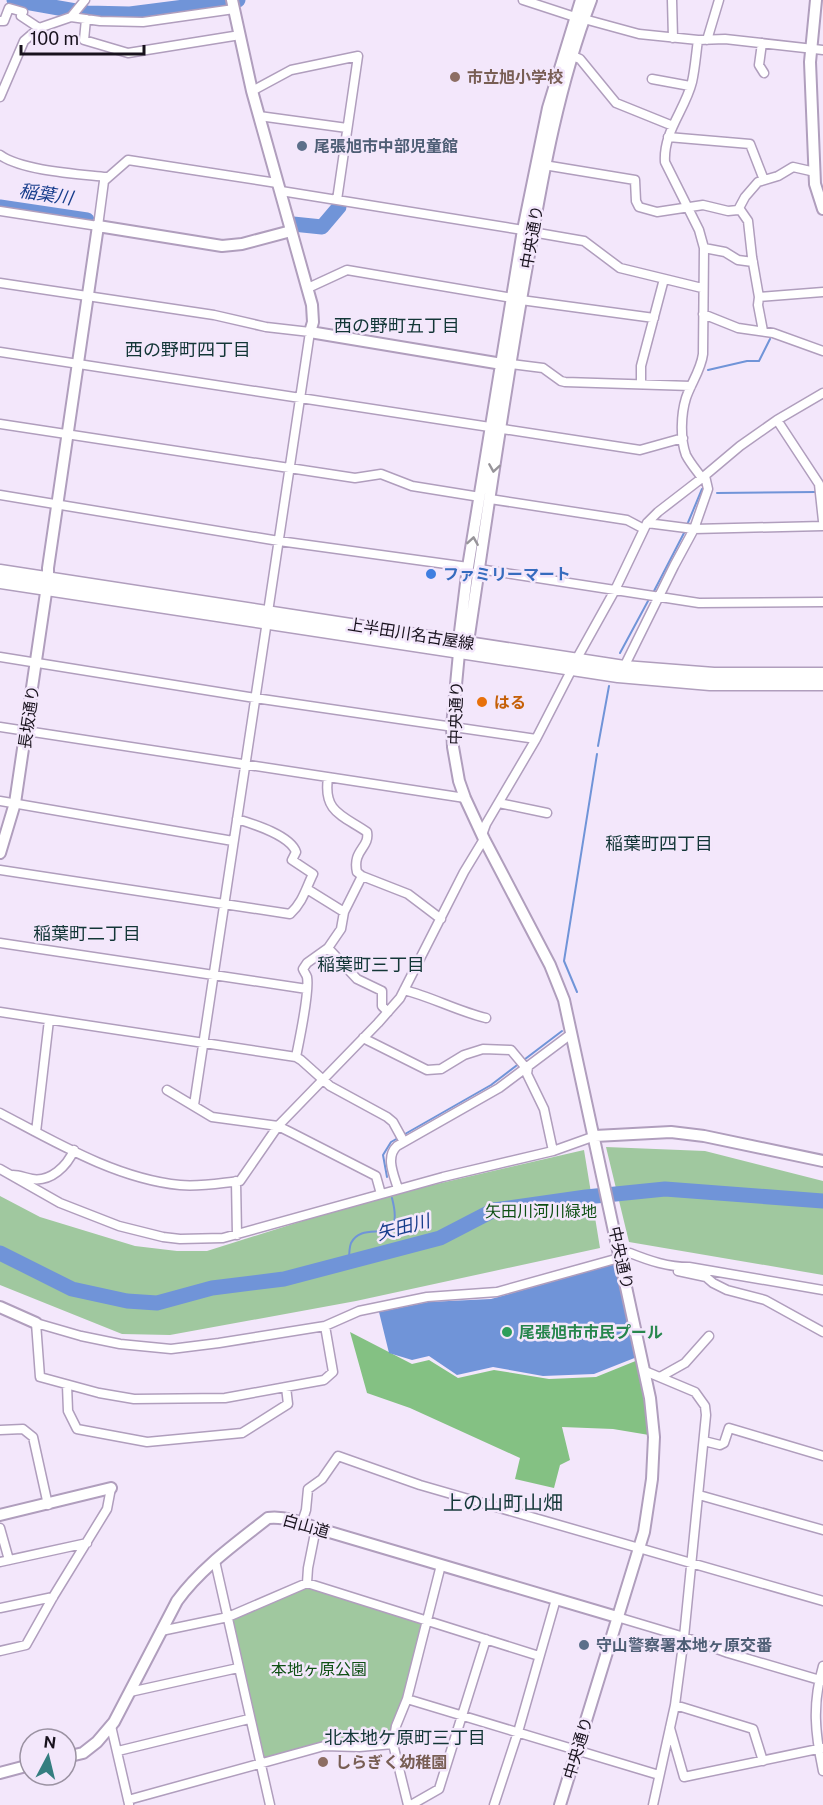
<svg xmlns="http://www.w3.org/2000/svg" width="823" height="1805" viewBox="0 0 823 1805" font-family="'Public Sans','Noto Sans JP',sans-serif">
	<style>
		.green { fill: #a0c89f }
		.forest { fill: #84c183 }
		.water { fill: #7094d8 }
		.lines { fill: none; stroke-linecap: round; stroke-linejoin: round }
		.stream { stroke: #7094d8; stroke-width: 2 }
		.river { stroke: #7094d8; stroke-width: 15 }
		.minor-casing { stroke: #b09ebd; stroke-width: 11 }
		.tertiary-casing { stroke: #b09ebd; stroke-width: 14 }
		.secondary-casing { stroke: #b09ebd; stroke-width: 15 }
		.minor { stroke: #fff; stroke-width: 8 }
		.tertiary { stroke: #fff; stroke-width: 10 }
		.secondary { stroke: #fff; stroke-width: 12 }
		.oneway { stroke: #979499 }
		.education-dot { fill: #8d6e63; stroke: #f3e7fb; stroke-width: 2 }
		.service-dot { fill: #5c6f8a; stroke: #f3e7fb; stroke-width: 2 }
		.shop-dot { fill: #3f7fe0; stroke: #f3e7fb; stroke-width: 2 }
		.food-dot { fill: #e8710a; stroke: #f3e7fb; stroke-width: 2 }
		.leisure-dot { fill: #2e9e5b; stroke: #f3e7fb; stroke-width: 2 }
		.labels { text-anchor: middle; dominant-baseline: central; stroke-width: 5; stroke-linejoin: round; paint-order: stroke }
		.education-label { font-size: 16px; font-weight: bold; fill: #785e54; stroke: #f3e7fb; text-anchor: start }
		.service-label { font-size: 16px; font-weight: bold; fill: #4e5e75; stroke: #f3e7fb; text-anchor: start }
		.street-label { font-size: 16px; fill: #18121d; stroke: #f3e7fb }
		.shop-label { font-size: 16px; font-weight: bold; fill: #366cbe; stroke: #f3e7fb; text-anchor: start }
		.food-label { font-size: 16px; font-weight: bold; fill: #c56008; stroke: #f3e7fb; text-anchor: start }
		.park-label { font-size: 16px; fill: #0f5014; stroke: #f3e7fb }
		.leisure-label { font-size: 16px; font-weight: bold; fill: #27864d; stroke: #f3e7fb; text-anchor: start }
		.water-label { font-size: 18px; font-style: italic; fill: #173d8c; stroke: #f3e7fb }
		.neighbourhood-label { font-size: 18px; fill: #133637; stroke: #f3e7fb }
		.quarter-label { font-size: 20px; fill: #133637; stroke: #f3e7fb }
	</style>
	<rect width="100%" height="100%" fill="#f3e7fb"/>
	<path class="green" d="M606,1147L705,1151L823,1181V1275L629,1242Z
		M584,1150L600,1248L356,1301L170,1335L122,1334L0,1285V1196L40,1217L135,1246L177,1251H207L372,1199Z
		M307,1583L427,1621L393,1744L324,1746L260,1762L228,1617Z"/>
	<path class="forest" d="M350,1332L412,1364L429,1360L458,1378L494,1370L549,1379L596,1377L638,1360L649,1435L613,1429L562,1427L570,1460L560,1465L554,1488L515,1479L520,1458L410,1408L367,1393Z"/>
	<path class="water" d="M615,1264L637,1357L594,1374L543,1376L493,1367L457,1375L429,1356L412,1360L389,1353L379,1312L428,1302L491,1299Z"/>
	<g class="lines">
		<path class="stream" d="M708,370L747,361H759L770,339
			M717,493L816,492
			M687,525L702,489
			M653,593L684,533
			M620,653L648,601
			M598,746L609,686
			M577,992L564,961L597,754
			M387,1177L383,1155L391,1142L491,1085L562,1031
			M349,1262C349,1256 349,1248 351,1243C364,1217 406,1252 392,1198"/>
		<path class="river" d="M14,0L87,13L130,14L238,0
			M0,207L87,220
			M293,224L322,227L339,207
			M0,1253L72,1289L127,1301L157,1303L212,1288L284,1279L440,1238L494,1210L586,1197L665,1189L823,1201"/>
		<g class="minor-casing">
			<path id="minor" d="M523,0L575,17
				M672,0L673,38
				M71,17L85,0
				M86,19L84,40L128,53L240,35
				M584,19L639,34L698,40L725,39L823,50
				M0,21H4L9,8L23,12L21,16L39,28
				M698,40C696,54 695,69 692,82C685,110 663,132 665,162L699,230L704,248L703,354C701,370 691,383 686,398C681,414 680,439 686,455C690,463 697,471 702,478
				M707,40L719,0
				M762,43L759,65L764,73
				M573,56L580,59L616,103L673,126
				M652,79L690,86
				M252,91L291,70L358,56L337,200
				M0,97L24,41L39,28L71,17L100,21L143,22L234,9
				M259,116L347,128
				M668,137L750,144L764,180
				M0,155C22,171 79,174 106,177
				M544,165L635,180L636,201L639,207L657,212L703,205L728,211L738,210L745,197L758,182L778,176L793,167L815,172
				M281,191L523,230
				M739,208L748,221L752,257L759,297L758,305L763,331
				M0,211L98,226L104,181L128,160L277,183
				M532,232L584,241L620,268L702,288
				M704,248L725,252L738,260L753,262
				M0,283L214,315L266,327L310,332L268,612
				M308,288L347,270L512,298
				M759,297L823,292
				M521,300L654,318
				M703,314L738,328L773,333L823,351
				M0,352L640,450L683,438
				M511,364L543,368L561,381L565,382L691,386
				M641,384V366L664,279
				M777,420L819,484L823,521
				M0,424L355,478L381,474L412,486L480,497
				M0,495L279,541L468,567
				M490,499L627,520L644,529
				M647,523L694,529L823,526
				M479,569L699,603L823,602
				M0,657L255,698L536,739
				M576,660L615,590L647,523L658,512L702,478L740,446L777,420L823,393
				M624,667L674,566L694,529L708,489L705,476
				M0,727L465,798
				M328,778C323,812 342,815 367,832C370,848 352,850 357,872L362,876L408,894L441,919
				M0,801L233,841
				M499,803L547,813
				M482,835L486,824L536,739L572,669
				M0,870L290,914C303,902 306,888 313,874L292,860L296,852C290,835 253,824 237,819
				M307,889L344,912
				M0,943L307,989
				M328,948L357,979L382,991V1006L388,1012
				M404,990C432,997 457,1011 486,1018
				M0,1012L296,1057L301,1060L330,1086L387,1117L393,1122L404,1142
				M363,1038L427,1070L441,1069L464,1055L483,1049L511,1050L526,1068
				M296,1057C299,1041 310,992 307,977C306,974 304,972 303,969L307,963L328,948L341,929L344,912L362,876
				M528,1067L527,1074L544,1109L553,1151
				M167,1090L212,1117L278,1126L292,1133L376,1176L381,1194
				M194,1105L267,621
				M0,1113C55,1142 117,1179 180,1185C200,1187 220,1183 240,1181L278,1126L378,1023L400,998L464,872L484,839
				M36,1132L49,1020
				M0,1169L60,1203L119,1226L163,1237L180,1239L223,1238L443,1177L553,1151L595,1136
				M13,1175C19,1175 26,1178 32,1179C51,1182 67,1166 74,1150
				M236,1181L237,1235
				M398,1189C394,1175 385,1157 397,1146L499,1088L571,1034
				M678,1271L706,1277L713,1283L727,1290L765,1300L823,1332
				M325,1326L333,1372L324,1380L225,1398L134,1399L99,1393L40,1377L36,1323L81,1336L120,1344L171,1349L219,1343L325,1326L359,1311L427,1297L497,1292L619,1258L630,1253C650,1261 668,1267 689,1267L823,1290
				M645,1371L695,1392L705,1406L706,1415L684,1637L675,1705L653,1805
				M660,1377L685,1363L709,1336
				M67,1385L68,1411L77,1429L147,1442L242,1433L288,1404L286,1387
				M0,1430L23,1429L33,1437L48,1505
				M704,1441L720,1445L724,1443L729,1428L823,1456
				M699,1495L823,1530
				M302,1522L306,1510L308,1489L322,1479L338,1456L420,1485L823,1601
				M0,1528L9,1560
				M215,1561L270,1805
				M0,1562L87,1543
				M307,1583L308,1568L316,1528
				M0,1608L53,1597
				M617,1617L684,1637L728,1653L823,1681
				M161,1631L228,1617L307,1583L539,1656
				M0,1651L26,1645L53,1597L107,1509L111,1488
				M823,1666C812,1704 815,1733 823,1771
				M130,1692L238,1668
				M407,1699L659,1775
				M675,1705L753,1729L763,1761
				M111,1726L129,1804
				M670,1728L684,1777L823,1748
				M118,1751L249,1719
				M128,1800L324,1746L359,1747L393,1744
				M408,1805L393,1744L396,1726L407,1699L441,1565
				M411,1805L439,1789L486,1639
				M494,1805L518,1732L556,1599"/>
		</g>
		<g class="tertiary-casing">
			<path id="tertiary" d="M232,0L252,91L312,305L313,322L310,332L502,364
				M816,0L810,62L815,184L823,209
				M463,648L468,642C487,515 505,387 528,260C543,172 559,84 591,0
				M0,853L15,803L48,579V568L98,226L222,246L242,244L291,231
				M595,1136L671,1132L704,1136L823,1161
				M0,1307L36,1323
				M0,1515L111,1488
				M66,1757L83,1753L97,1742L114,1722L177,1601C201,1568 235,1544 268,1518C284,1516 301,1522 316,1528L617,1617
				M0,1773L30,1765
				M560,1805L644,1532L652,1479L654,1437L650,1398L564,1000L550,965L484,839L465,798L459,781L453,747L452,727L459,653V640L468,567L523,230L548,108L581,0"/>
		</g>
		<g class="secondary-casing">
			<path id="secondary" d="M0,571L624,667L714,674H823
				M0,582L618,676L710,684H823"/>
		</g>
		<use href="#minor" class="minor"/>
		<use href="#tertiary" class="tertiary"/>
		<use href="#secondary" class="secondary"/>
	</g>
	<defs><path id="oneway-chevron" d="M-2-3.5L2.5 0L-2 3.5" fill="none" stroke-width="1.6" stroke-linecap="round" stroke-linejoin="round" transform="scale(1.5)"/></defs>
	<g class="oneway">
		<use href="#oneway-chevron" transform="translate(494 468) rotate(99)"/>
		<use href="#oneway-chevron" transform="translate(473 541) rotate(-81)"/>
	</g>
	<g class="education-dot">
		<circle cx="455" cy="77" r="6"/>
		<circle cx="323" cy="1762" r="6"/>
	</g>
	<g class="service-dot">
		<circle cx="302" cy="146" r="6"/>
		<circle cx="584" cy="1645" r="6"/>
	</g>
	<circle class="shop-dot" cx="431" cy="574" r="6"/>
	<circle class="food-dot" cx="482" cy="702" r="6"/>
	<circle class="leisure-dot" cx="507" cy="1332" r="6"/>
	<g class="labels">
		<g class="education-label">
			<text x="467" y="77">市立旭小学校</text>
			<text x="335" y="1762">しらぎく幼稚園</text>
		</g>
		<g class="service-label">
			<text x="314" y="146">尾張旭市中部児童館</text>
			<text x="596" y="1645">守山警察署本地ヶ原交番</text>
		</g>
		<g class="street-label">
			<text transform="translate(532 237) rotate(-80)">中央通り</text>
			<text transform="translate(411 634) rotate(9)">上半田川名古屋線</text>
			<text transform="translate(456 713) rotate(-88)">中央通り</text>
			<text transform="translate(29 717) rotate(-82)">長坂通り</text>
			<text transform="translate(621 1258) rotate(78)">中央通り</text>
			<text transform="translate(306 1526) rotate(16)">白山道</text>
			<text transform="translate(578 1748) rotate(-73)">中央通り</text>
		</g>
		<g class="shop-label">
			<text x="443" y="574">ファミリーマート</text>
		</g>
		<g class="food-label">
			<text x="494" y="702">はる</text>
		</g>
		<g class="park-label">
			<text x="541" y="1211">矢田川河川緑地</text>
			<text x="319" y="1669">本地ヶ原公園</text>
		</g>
		<g class="leisure-label">
			<text x="519" y="1332">尾張旭市市民プール</text>
		</g>
		<g class="water-label">
			<text transform="translate(46 194) rotate(9)">稲葉川</text>
			<text transform="translate(403 1227) rotate(-15)">矢田川</text>
		</g>
		<g class="neighbourhood-label">
			<text x="397" y="325">西の野町五丁目</text>
			<text x="188" y="349">西の野町四丁目</text>
			<text x="659" y="843">稲葉町四丁目</text>
			<text x="87" y="933">稲葉町二丁目</text>
			<text x="371" y="964">稲葉町三丁目</text>
			<text x="405" y="1737">北本地ケ原町三丁目</text>
		</g>
		<g class="quarter-label">
			<text x="503" y="1503">上の山町山畑</text>
		</g>
	</g>
	<g transform="translate(48 1757) rotate(7)"><circle r="28" fill="#f3e7fb" stroke="#9b92a2" stroke-width="1.5"/>
	<path d="M0-4.5L10 22L0 15L-10 22Z" fill="#357e80"/>
	<text y="-9" font-size="16" font-weight="bold" text-anchor="middle" fill="#18121d">N</text>
	</g>
	<path d="M21 45v9h123v-9" fill="none" stroke="#18121d" stroke-width="3"/>
	<text x="30" y="45" font-size="18" fill="#18121d" stroke="#f3e7fb" stroke-width="4.5" paint-order="stroke">100 m</text>
</svg>
